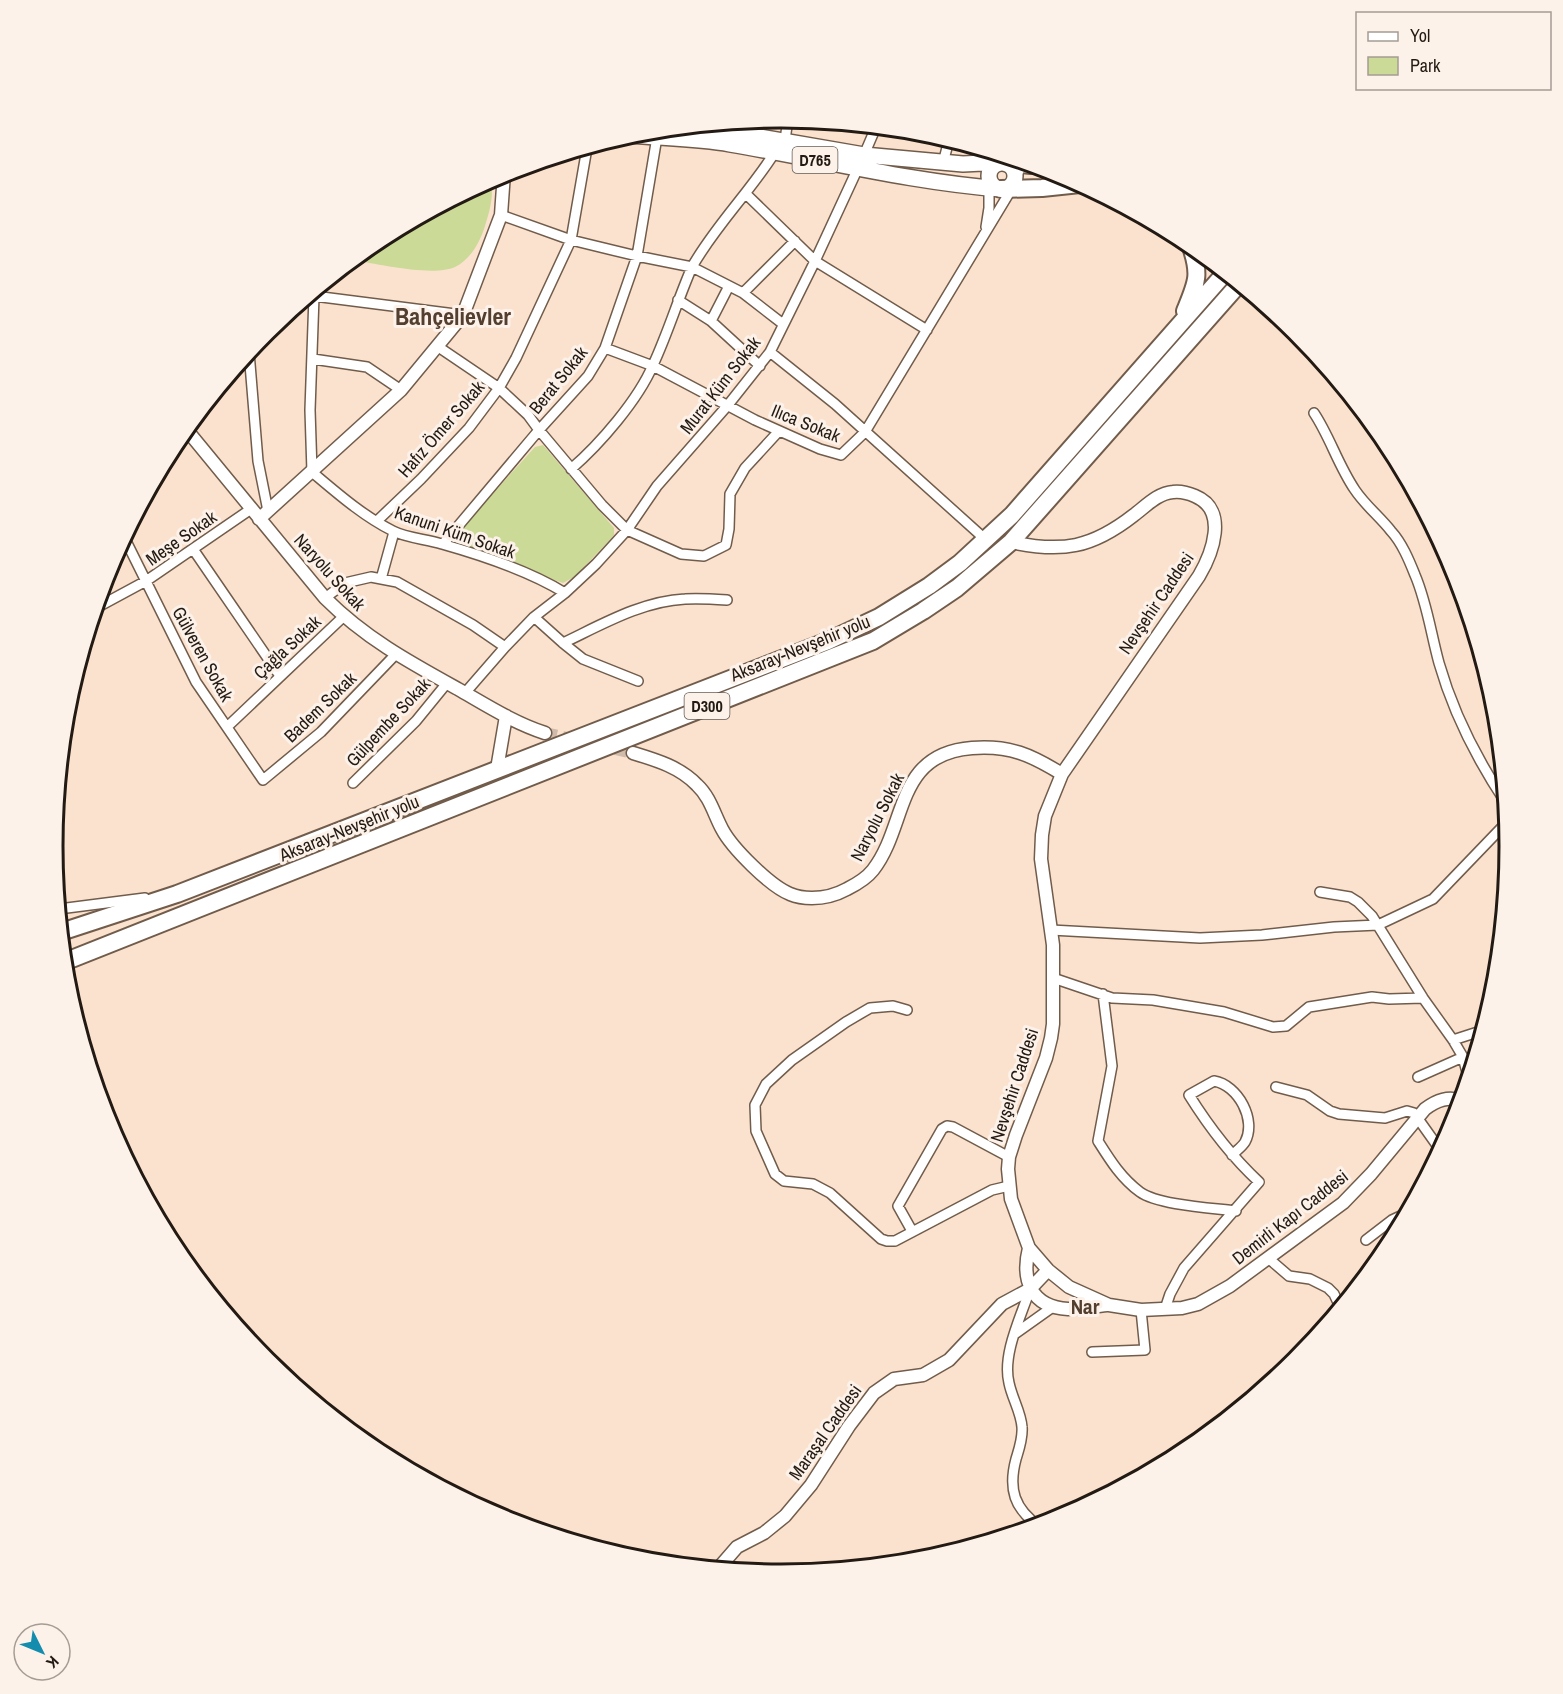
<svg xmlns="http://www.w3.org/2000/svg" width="1563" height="1694" viewBox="0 0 1563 1694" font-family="'Archivo Narrow',sans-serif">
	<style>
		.green { fill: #cbda96 }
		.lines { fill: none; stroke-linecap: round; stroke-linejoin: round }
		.tertiary-tunnel { stroke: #d0baa9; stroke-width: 12; stroke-dasharray: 12 6; stroke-linecap: butt }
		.minor-casing { stroke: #715c4b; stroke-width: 12 }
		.tertiary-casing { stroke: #715c4b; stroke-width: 15 }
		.primary-casing { stroke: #715c4b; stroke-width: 18 }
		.trunk-casing { stroke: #715c4b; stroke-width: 20 }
		.minor { stroke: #fff; stroke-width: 9 }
		.tertiary { stroke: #fff; stroke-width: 12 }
		.primary { stroke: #fff; stroke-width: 15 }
		.trunk { stroke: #fff; stroke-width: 16 }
		.labels { text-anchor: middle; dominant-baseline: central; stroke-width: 6; stroke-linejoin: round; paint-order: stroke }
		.shield { fill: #fcf2ea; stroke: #645b54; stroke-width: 1.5 }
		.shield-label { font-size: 16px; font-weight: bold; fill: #231a13 }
		.street-label { font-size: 18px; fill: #231a13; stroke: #fcf2ea }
		.quarter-label { font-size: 21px; font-weight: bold; fill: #533f2f; stroke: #fcf2ea }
		.district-label { font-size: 24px; font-weight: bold; fill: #533f2f; stroke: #fcf2ea }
		.rim { fill: none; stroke: #231a13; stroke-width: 3 }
	</style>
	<rect width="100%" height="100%" fill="#fbe2ce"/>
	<path class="green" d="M490,180C495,194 489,213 485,226C480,242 471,259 455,267C433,277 378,264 353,260L377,241Z
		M543,445L614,528V535L610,540L574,577L563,583L464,547L456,538L458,532L535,447Z"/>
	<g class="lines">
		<path class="tertiary-tunnel" d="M545,733L633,753"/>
		<g class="minor-casing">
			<path id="minor" d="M785,140L788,119
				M864,155L876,127
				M943,163L949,140
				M746,194L815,261L927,330
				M501,215L571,240L637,256L692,267L743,293L783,324
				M986,227L989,208V177
				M743,293L795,241
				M314,296L310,410L312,472C337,493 363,516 393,531C407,538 426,539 442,544C481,555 531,572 565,593
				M307,298L314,296L463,315
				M678,300L711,321L760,366
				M711,321L729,286
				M437,346L499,388L528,415L539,430L602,505L627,530L681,554L704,556L726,545L729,529L730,494L745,468L779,431
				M605,348L653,366L755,420L820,449L841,455L865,432L1008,195L1023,162
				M249,352L258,461L268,511
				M770,352L835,404L986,540
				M313,359L367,367L401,390
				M1314,413C1330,437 1338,465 1355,490C1365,505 1380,517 1391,531C1402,543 1409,560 1415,575C1427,603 1431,634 1439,663C1453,712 1478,761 1506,803
				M571,469C600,444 638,400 653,365C668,333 678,299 692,267C715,226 750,192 775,152
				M377,521L421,479L469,428L499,388L516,358L571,240L587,148
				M124,537L196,682L263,780L321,732L396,654
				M443,544L539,430L588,376L605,348L637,256L657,137
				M193,549L280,676
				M381,579L394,532
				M325,598L345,583L371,577L397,582L473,625L505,647
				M96,608L146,581L251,509
				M534,617L563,643L583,659L638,681
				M563,643C601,625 642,601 685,599C699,598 713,599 727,600
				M465,693L505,647L534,617L565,593L596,564L627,530L657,486L728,405L770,352L815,261L858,168
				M227,727L343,617
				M353,783L416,721L447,683
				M1320,892L1350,897L1358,902L1372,916L1423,998L1453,1040L1463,1057L1469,1080
				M59,909L145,898
				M1051,930L1200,938L1262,935L1334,927L1378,925L1433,899L1508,821
				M1053,978L1112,998L1153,1000L1224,1012L1273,1027L1286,1026L1309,1007L1372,997L1389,999L1423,998
				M1103,994L1112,1066L1098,1141C1110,1160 1121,1178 1140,1192C1158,1205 1212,1208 1236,1211
				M907,1010L893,1006L870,1008L846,1022L792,1060L766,1084L755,1105L756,1131L775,1174L784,1181L813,1184L830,1193L881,1239L887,1241H895L992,1190L1009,1186
				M1453,1040L1484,1030
				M1418,1077L1463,1057
				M1276,1087L1307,1095L1330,1111L1339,1114L1385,1118L1407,1111L1414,1113L1441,1151
				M912,1231L898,1206L942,1129L947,1126L953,1127L1009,1157
				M1366,1240L1392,1220L1409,1212
				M1268,1258L1289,1276L1310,1279L1328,1288L1334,1294L1341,1309
				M1030,1289C1021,1317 1002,1354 1009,1383C1012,1398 1021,1412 1022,1427C1023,1438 1019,1449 1016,1459C1008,1489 1014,1509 1040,1527
				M1165,1309L1170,1294L1184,1268L1259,1182C1231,1156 1209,1127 1189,1095L1214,1081C1238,1085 1257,1120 1245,1142C1242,1147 1236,1151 1232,1155
				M1016,1333L1054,1306
				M1092,1352L1145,1350L1141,1310"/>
		</g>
		<g class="tertiary-casing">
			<path id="tertiary" d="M186,429L325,598C365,638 409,662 458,689C486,705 514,723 545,733
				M259,519L401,390L463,315L501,215L504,173
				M1011,542C1062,553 1092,548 1134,515C1146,506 1158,493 1173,492C1181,491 1188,493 1195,496C1229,510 1212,554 1199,576L1062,774L1045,816L1042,835L1041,859L1053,945V1024L1051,1038L1046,1058L1016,1135L1009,1157L1008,1169L1011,1199L1029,1248L1048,1270L1069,1287L1109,1305L1141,1310L1182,1308L1198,1304L1230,1286L1343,1203L1371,1174L1425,1109C1437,1100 1448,1096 1463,1101
				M633,753C656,760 680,767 697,785C710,797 714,814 722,829C732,848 770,886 790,894C797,897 805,898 812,898C825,898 836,895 847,889C857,884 866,879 873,870C908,825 894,754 972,748C1010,745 1031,755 1062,774
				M497,769L506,716
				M1029,1248C1021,1280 1031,1307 1068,1309C1081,1309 1094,1306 1107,1305
				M717,1570L737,1547L764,1533L785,1516L811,1485L849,1426L874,1393L894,1379L923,1375L949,1360L1002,1304L1030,1289L1048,1270"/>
		</g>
		<g class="primary-casing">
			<path id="primary" d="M696,126L864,155L963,164L1003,162
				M629,135C662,138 697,138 730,144C820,159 910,182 1001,189
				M989 176a13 13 0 1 1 26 0a13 13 0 1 1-26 0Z"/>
		</g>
		<g class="trunk-casing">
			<path id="trunk" d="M1003,162L1031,165
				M1001,189L1042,188L1080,184
				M1185,311C1197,282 1201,275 1190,244
				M61,932L177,894L828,641L879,617L929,586L960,563L1012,515L1225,273
				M64,962L873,641L923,611L957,588L1011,542L1239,284"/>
		</g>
		<use href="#minor" class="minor"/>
		<use href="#tertiary" class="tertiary"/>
		<use href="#primary" class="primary"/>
		<use href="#trunk" class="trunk"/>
	</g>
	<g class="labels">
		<g class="shield">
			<rect x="792.5" y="147" width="45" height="26" rx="4.5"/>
			<rect x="684.5" y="693" width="45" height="26" rx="4.5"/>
		</g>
		<g class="shield-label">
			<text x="815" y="160">D765</text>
			<text x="707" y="706">D300</text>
		</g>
		<g class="street-label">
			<text transform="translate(558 380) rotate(-51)">Berat Sokak</text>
			<text transform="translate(720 385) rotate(-52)">Murat Küm Sokak</text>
			<text transform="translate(806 423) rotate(22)">Ilıca Sokak</text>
			<text transform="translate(441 429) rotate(-49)">Hafız Ömer Sokak</text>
			<text transform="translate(455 532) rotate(19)">Kanuni Küm Sokak</text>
			<text transform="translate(181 538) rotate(-35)">Meşe Sokak</text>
			<text transform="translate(330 572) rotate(48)">Naryolu Sokak</text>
			<text transform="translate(1156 603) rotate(-56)">Nevşehir Caddesi</text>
			<text transform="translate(287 647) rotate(-43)">Çağla Sokak</text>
			<text transform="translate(800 648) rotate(-22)">Aksaray-Nevşehir yolu</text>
			<text transform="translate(203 654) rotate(61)">Gülveren Sokak</text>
			<text transform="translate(320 707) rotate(-44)">Badem Sokak</text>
			<text transform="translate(388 722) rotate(-47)">Gülpembe Sokak</text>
			<text transform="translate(877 817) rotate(-63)">Naryolu Sokak</text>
			<text transform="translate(349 828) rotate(-22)">Aksaray-Nevşehir yolu</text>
			<text transform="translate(1014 1085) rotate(-72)">Nevşehir Caddesi</text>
			<text transform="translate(1290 1217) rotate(-38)">Demirli Kapı Caddesi</text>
			<text transform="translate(825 1432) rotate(-55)">Maraşal Caddesi</text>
		</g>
		<g class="quarter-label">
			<text x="1085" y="1306">Nar</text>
		</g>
		<g class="district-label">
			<text x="453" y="316">Bahçelievler</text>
		</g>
	</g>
	<path d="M0 0H1563V1694H0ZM63 846a718 718 0 1 1 1436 0a718 718 0 1 1-1436 0Z" fill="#fcf2ea" fill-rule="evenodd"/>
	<path class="rim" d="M63 846a718 718 0 1 1 1436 0a718 718 0 1 1-1436 0Z"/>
	<rect x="1356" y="12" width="195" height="78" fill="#fcf2ea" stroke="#a59c94" stroke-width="1.5"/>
	<rect x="1368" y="32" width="30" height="9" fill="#ffffff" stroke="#a59c94" stroke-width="1.5"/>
	<text x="1410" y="42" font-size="18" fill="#231a13">Yol</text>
	<rect x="1368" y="57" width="30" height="18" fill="#cbda96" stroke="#a59c94" stroke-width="1.5"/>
	<text x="1410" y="72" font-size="18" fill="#231a13">Park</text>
	<g transform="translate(42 1652) rotate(133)"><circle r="28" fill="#fcf2ea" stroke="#a59c94" stroke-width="1.5"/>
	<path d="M0-4.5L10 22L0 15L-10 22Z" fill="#148cae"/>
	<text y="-9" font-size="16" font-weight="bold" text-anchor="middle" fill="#231a13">K</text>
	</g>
</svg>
